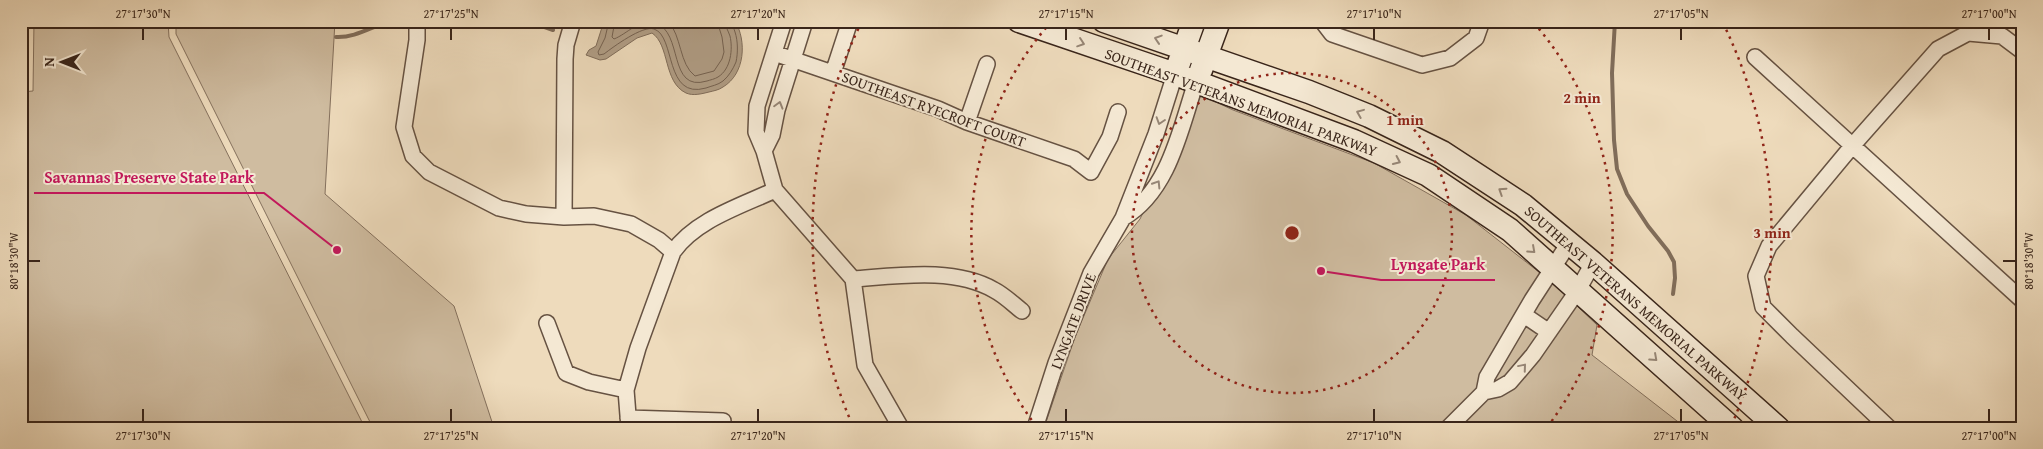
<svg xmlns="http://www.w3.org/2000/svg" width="2043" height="449" viewBox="0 0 2043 449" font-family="'Gentium Book Plus',serif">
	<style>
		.green { fill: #cfbca0; stroke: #84705d }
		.water { fill: #b09d85; stroke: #806d5a }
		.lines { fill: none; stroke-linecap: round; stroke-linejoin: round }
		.shore { stroke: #746150; stroke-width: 1 }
		.stream { stroke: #806d5a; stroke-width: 4 }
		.street-casing { stroke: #665242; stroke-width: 18 }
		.secondary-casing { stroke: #39251a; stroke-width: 25 }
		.street { stroke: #f4e8d3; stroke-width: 15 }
		.secondary { stroke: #f4e8d3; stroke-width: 22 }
		.oneway { stroke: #968676 }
		.ticks { fill: none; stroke: #39251a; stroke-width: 2 }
		.ring { fill: none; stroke: #8f2418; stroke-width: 2.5; stroke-dasharray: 2.5 5 }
		.labels { text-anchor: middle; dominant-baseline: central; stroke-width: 4; stroke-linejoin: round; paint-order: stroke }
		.street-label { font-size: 15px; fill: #39251a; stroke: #f4e8d3 }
		.centre { fill: #8f2418; stroke: #f4e8d3; stroke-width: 2.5 }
		.ring-label { font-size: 15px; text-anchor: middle; font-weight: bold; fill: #8f2418; stroke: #f4e8d3; stroke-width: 4; stroke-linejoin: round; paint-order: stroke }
		.leader { fill: none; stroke: #c2185b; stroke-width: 2 }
		.callout-dot { fill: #c2185b; stroke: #f4e8d3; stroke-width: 2 }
		.callout-label { font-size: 16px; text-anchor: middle; font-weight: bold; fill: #c2185b; stroke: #f4e8d3; stroke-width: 4; stroke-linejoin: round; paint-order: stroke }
		.neatline { fill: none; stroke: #39251a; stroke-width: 2 }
		.ticks-label { font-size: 12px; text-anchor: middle; fill: #39251a }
	</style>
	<rect width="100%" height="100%" fill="#eedbbc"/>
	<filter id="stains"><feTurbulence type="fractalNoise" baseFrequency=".004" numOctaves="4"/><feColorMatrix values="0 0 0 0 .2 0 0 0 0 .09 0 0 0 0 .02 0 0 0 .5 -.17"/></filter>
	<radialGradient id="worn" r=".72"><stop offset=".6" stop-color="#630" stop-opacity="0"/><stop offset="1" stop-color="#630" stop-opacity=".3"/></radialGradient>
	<path class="green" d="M34,21H168L169,37L365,428H21V92L33,91Z
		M176,21H335L325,194L454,306L494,428H373L176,34Z
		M1201,95L1233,110L1374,163L1466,215L1553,283L1597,325L1592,355L1686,428H1044L1075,337L1108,259L1140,219Z"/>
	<path class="water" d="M604,21H735C747,41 745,74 723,87C719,90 713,91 709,92C701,94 693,96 686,93C663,82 670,45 652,33L637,38L606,59L600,60L586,55L589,50L596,46Z"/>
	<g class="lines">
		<path class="shore" d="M609,21L605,38L598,52L599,55L604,54C613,47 643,25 654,29C676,36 664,100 706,88C711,86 718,85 723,81C729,76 733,69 736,62C738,53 738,41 735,32C734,28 732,26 731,21
			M615,21L612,37L614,39C627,34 640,18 655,23C684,31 667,93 707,81C710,80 715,79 718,77C731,69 733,49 730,36C728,30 725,27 725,21
			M668,21C682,36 679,64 695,76L714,71L722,59L724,52L722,37L717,21"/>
		<path class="stream" d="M528,21L553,30
			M1615,21L1612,73L1614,140L1617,169L1627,194L1648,226L1668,251L1674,262L1675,278L1673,294
			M336,37C356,38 372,26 391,21"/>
		<g class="street-casing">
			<path id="street" d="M417,21V40L404,127L413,156L429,172L499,208L526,214L564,217L594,216L631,224L659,240L673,252
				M784,21L757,106L756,132L764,151L775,190L853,279L865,365L901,428
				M1322,21L1332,34L1422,65L1450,58L1476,38L1482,21
				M774,53L938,109L967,122L1074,159L1091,172L1110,137L1118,112
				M1755,57L2022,300
				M833,73L850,21
				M967,122L987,64
				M764,151L772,135L777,110L805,21
				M564,217L565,59L566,45L573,21
				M1123,218C1169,191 1180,130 1196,82
				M853,279C897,276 954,267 994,290C1004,295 1013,304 1022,311
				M1524,315L1549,332
				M547,323L566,373L589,382L626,390
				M1484,392L1498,389L1510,382L1533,355L1578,290L1593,263
				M628,418L723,421
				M629,428L626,390L638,348L673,252C695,220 741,206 775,190
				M1035,428L1056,363L1091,273L1123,218L1156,134L1175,74
				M1448,428L1484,392L1487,377L1532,300L1569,243
				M1889,428L1792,336L1763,307L1756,276L1769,246L1853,145L1938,49L1968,33L2002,36L2022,51"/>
		</g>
		<g class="secondary-casing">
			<path id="secondary" d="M1019,21L1175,74L1354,141L1428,175L1510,230L1732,428
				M1104,21L1309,92L1369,116L1442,152L1523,205L1593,263L1778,428
				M1179,63L1194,21
				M1201,70L1219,21"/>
		</g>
		<use href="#street" class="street"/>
		<use href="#secondary" class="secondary"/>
	</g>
	<defs><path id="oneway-chevron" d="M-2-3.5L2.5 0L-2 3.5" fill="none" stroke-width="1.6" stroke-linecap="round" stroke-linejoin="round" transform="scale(1.25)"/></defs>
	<g class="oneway">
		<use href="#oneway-chevron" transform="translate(1158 39) rotate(-162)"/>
		<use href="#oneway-chevron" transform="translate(1081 43) rotate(19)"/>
		<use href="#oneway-chevron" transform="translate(779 105) rotate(-74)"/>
		<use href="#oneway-chevron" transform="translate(1360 113) rotate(-158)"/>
		<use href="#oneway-chevron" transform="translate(1160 121) rotate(108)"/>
		<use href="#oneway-chevron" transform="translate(1397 161) rotate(25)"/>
		<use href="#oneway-chevron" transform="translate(1157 184) rotate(-58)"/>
		<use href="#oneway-chevron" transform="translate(1502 191) rotate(-147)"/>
		<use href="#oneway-chevron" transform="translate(1532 250) rotate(42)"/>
		<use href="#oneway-chevron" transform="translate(1654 358) rotate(42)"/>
		<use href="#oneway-chevron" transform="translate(1523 367) rotate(-50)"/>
	</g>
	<path class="ticks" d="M143,28V40M451,28V40M758,28V40M1066,28V40M1374,28V40M1681,28V40M1989,28V40M28,261H40M2003,261H2016M143,409V422M451,409V422M758,409V422M1066,409V422M1374,409V422M1681,409V422M1989,409V422"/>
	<g class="ring">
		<circle cx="1292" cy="233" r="160"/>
		<path d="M1036 426A320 320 0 0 1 1050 23M1534 23A320 320 0 0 1 1548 426"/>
		<path d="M852 424A480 480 0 0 1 861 23M1723 23A480 480 0 0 1 1732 424"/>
	</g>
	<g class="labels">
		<g class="street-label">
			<text transform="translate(1241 102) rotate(20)">SOUTHEAST VETERANS MEMORIAL PARKWAY</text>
			<text transform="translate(934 109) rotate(20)">SOUTHEAST RYECROFT COURT</text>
			<text transform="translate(1636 303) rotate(41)">SOUTHEAST VETERANS MEMORIAL PARKWAY</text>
			<text transform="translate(1073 321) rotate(-69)">LYNGATE DRIVE</text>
		</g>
	</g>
	<circle cx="1292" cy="233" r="8" class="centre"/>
	<g class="ring-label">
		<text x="1582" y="103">2 min</text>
		<text x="1405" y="125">1 min</text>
		<text x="1772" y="238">3 min</text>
	</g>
	<path class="leader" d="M337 250L264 193H34M1321 271L1381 280H1495"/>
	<g class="callout-dot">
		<circle cx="337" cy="250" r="5"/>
		<circle cx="1321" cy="271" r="5"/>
	</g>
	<g class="callout-label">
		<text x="149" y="183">Savannas Preserve State Park</text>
		<text x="1438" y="270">Lyngate Park</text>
	</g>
	<rect width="2043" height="449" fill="none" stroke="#eedbbc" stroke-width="55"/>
	<g transform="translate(62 62) rotate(270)" stroke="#f4e8d3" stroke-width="4" paint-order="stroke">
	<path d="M0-4L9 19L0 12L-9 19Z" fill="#39251a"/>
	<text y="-8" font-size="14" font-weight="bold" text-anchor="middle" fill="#39251a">N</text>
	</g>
	<rect x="28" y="28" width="1988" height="394" class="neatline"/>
	<g class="ticks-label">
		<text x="143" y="18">27°17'30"N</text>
		<text x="451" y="18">27°17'25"N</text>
		<text x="758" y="18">27°17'20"N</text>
		<text x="1066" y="18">27°17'15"N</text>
		<text x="1374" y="18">27°17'10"N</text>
		<text x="1681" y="18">27°17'05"N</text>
		<text x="1989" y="18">27°17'00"N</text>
		<text transform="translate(2029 261) rotate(-90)" y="4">80°18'30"W</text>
		<text transform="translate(14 261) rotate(-90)" y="4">80°18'30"W</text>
		<text x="143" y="440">27°17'30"N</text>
		<text x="451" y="440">27°17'25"N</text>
		<text x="758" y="440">27°17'20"N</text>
		<text x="1066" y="440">27°17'15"N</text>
		<text x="1374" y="440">27°17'10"N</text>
		<text x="1681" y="440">27°17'05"N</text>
		<text x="1989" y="440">27°17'00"N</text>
	</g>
	<rect width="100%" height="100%" filter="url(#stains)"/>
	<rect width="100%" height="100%" fill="url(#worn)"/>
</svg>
